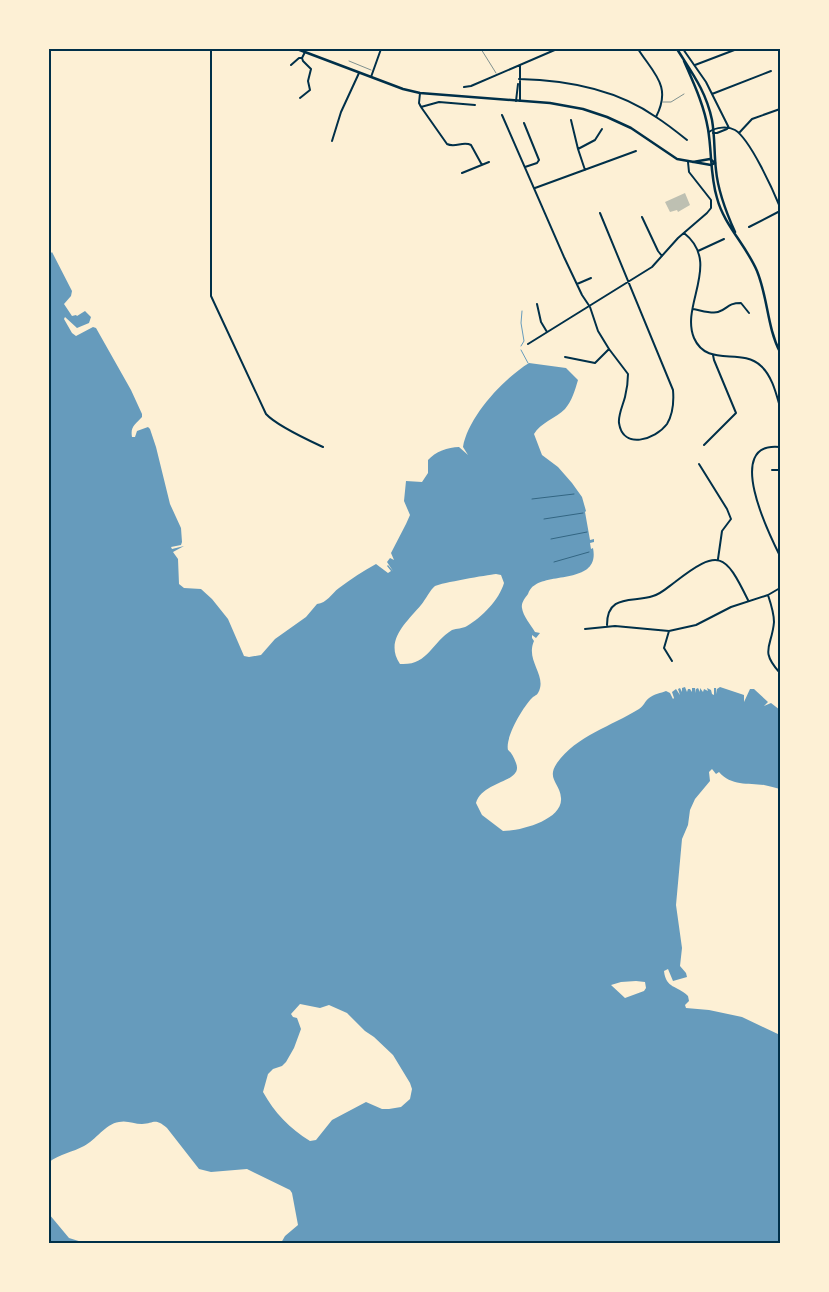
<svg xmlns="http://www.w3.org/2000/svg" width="829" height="1292" viewBox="0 0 829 1292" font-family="Jost,sans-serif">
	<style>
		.water { fill: #669bbc; fill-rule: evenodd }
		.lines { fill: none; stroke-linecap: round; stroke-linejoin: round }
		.stream { stroke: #669bbc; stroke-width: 1 }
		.building { fill: #bec0b2 }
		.path { stroke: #003049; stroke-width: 0.5 }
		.service { stroke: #003049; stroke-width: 0.5 }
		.minor { stroke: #003049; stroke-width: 2 }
		.secondary { stroke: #003049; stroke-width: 2.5 }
		.primary { stroke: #003049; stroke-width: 2.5 }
		.neatline { fill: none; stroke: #003049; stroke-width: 2 }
	</style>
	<rect width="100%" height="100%" fill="#fdf0d5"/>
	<path class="water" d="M52,252L72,291L71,296L64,304L72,316L76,315L77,316L85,311L91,317L89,323L77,328L65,317L64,319L72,333L76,336L93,327L96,328L131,390L142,414V417C136,424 130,426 132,437H135L137,431L148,427L150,429L156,447L170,504L181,528L182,542L181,545L171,547L172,549L184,546L173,552L178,559L179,584L184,588L201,589L212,599L228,619L244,656L249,657L261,655L275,639L306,617L317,604C327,603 331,594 339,588C351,579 363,571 376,564L388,573L391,571L387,566L388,565L393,571L387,562L390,558L394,560L391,553L406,524L410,515L404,501L406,481L422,482L428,473V460C435,452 448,447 459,447L468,455L463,447C468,417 503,379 529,363L566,368L578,380C575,390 572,401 565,409C556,418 540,423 534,434L542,455L558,467L572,483L582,497L586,511L585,512L590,540L594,539V542L590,543L591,549L593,548C600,583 553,573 535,585C531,587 529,591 528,594C525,598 521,603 522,608C523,616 531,625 535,632L540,633L536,638L532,635V638L534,641C525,661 548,676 538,693C536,696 535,695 532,698C523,707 505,737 508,750C512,753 514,758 516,763C524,783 483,780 476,803L482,815L503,831C520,831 563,820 561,798C560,783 546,779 557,763C576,736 612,726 639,709C644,706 644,702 649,698C654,694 661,693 666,691L670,693L673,699L674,698L672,692L676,689L680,695L678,689L680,688L682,692V688L685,687L687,692L688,689H690L692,692V688H695L696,693V689L698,688L700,692V688L703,692L704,689L708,691L707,688L711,690L712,694L714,695V688H716L717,694V689L720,687L744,695V702L750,689H754L768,702L764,706L771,703L780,710V789C775,788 770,786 764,785C748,783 731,786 719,772L716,774L712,769L709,772L710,781L695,799L690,810L688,825L682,839L676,905L682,948L680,966L686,973L687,977L673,981L668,969L664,971C666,989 677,985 688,996L689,1001L685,1005L686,1008L709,1010L742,1017L780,1035V1243H281L285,1236L298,1225L292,1193L290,1190L247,1169L211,1172L199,1169L167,1128C154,1117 154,1124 142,1124C134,1124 127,1120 119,1122C105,1124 96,1140 84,1146C73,1152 60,1154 49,1162V255ZM496,574L501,575L504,583C499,600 482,617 467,626C462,629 457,628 452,630C431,643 428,666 400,664C384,640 407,622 421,605C426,599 430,590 435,586C441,583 487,575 496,574ZM636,981L645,982L646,988L644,991L625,998L611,985L621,982ZM300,1004L320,1008L329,1005L347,1013L365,1031L374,1037L393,1055L410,1083L412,1089L410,1099L401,1107L389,1109H382L366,1102L332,1120L316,1140L310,1141C290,1129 274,1112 263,1092L268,1074L273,1069L282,1066L286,1062L294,1048L301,1029L297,1018L293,1017L291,1014Z
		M49,1214L69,1238L85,1243H49Z"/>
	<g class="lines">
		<path class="stream" d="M521,346L524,341L521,323L522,311
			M521,350L528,363"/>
	</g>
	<path class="building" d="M685,193L690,205L678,212L677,210L670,212L665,202Z"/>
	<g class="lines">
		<path class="path" d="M532,499L574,494
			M544,519L583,513
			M551,539L587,532
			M554,562L589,552"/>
		<path class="service" d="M481,49L496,73
			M349,61L371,70
			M663,102H671L684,94"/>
		<path class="minor" d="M211,49V296L266,414C277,426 308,440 323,447
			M638,49C654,74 672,86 656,117
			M683,49L706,82L729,128
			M291,65L299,58H302L305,52
			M695,65L737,49
			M520,66V101
			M371,77L381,49
			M519,79C567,80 616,89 656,117C667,124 677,132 687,140
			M464,87L471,86L557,49
			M420,93L419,103L421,107L447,144C455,148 463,141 471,145L482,165
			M712,94L771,71
			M300,98L310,90L308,81L311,69L303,61L302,58
			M516,101L518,84
			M421,107L439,102L475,105
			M502,115L564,257L582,295L590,307L598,331L609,349L628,374C628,382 627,389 625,397C623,405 618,415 619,423C623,450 655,440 667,424C673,414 674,402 673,390L600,213
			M571,120L578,149L585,170
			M524,123L539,160L537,163L525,167
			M709,132C716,127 728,126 735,130C750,139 773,190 780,207
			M713,133H717L727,129
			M739,133L752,119L780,109
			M332,141L341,112L359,73
			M578,149L595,140L602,129
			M462,173L489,162
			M535,188L636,151
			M642,217L658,251L662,256
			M749,227L780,211
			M684,233C722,263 680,305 694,338C707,368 741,347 761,366C772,376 776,393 780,407
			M698,251L724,239
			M577,284L591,278
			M537,304L541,322L547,332
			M693,309C700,310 711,314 718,312C728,309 727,303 741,303L749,313
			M528,344L652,267L678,238L707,213L711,208V200L689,172L688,162
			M565,357L595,363L609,349
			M704,445L736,413L714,360L713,355
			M780,447C723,441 769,534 780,556
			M699,464L727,509L731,519L722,531L718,559
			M772,470H780
			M768,595C771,604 774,613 774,622C772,647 759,650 780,673
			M607,625C607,593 633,603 653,596C661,594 668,587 675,582C719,548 725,553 748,600
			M585,629L615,626L669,631L696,625L731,607L768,595L780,588
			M669,631L664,648L672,661"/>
		<path class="secondary" d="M297,49L403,89L420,93L550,103L583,109L607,117L631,128L677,159L711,165L715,163
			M693,162L710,159L715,163"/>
		<path class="primary" d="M677,49C692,73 706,91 712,120C715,137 714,153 716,170C718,192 726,212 735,232
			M684,61C694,84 704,105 708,129C712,152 710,175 717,198C724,225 746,245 757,271C768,298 767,327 780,352"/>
	</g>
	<rect width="829" height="1292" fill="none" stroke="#fdf0d5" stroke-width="100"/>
	<rect x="50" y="50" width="729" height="1192" class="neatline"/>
</svg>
